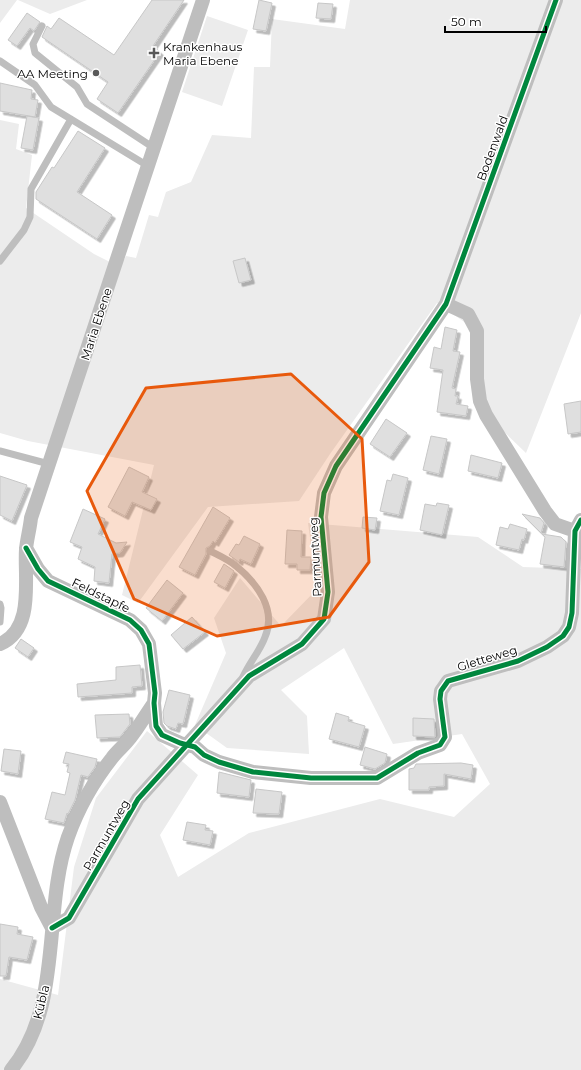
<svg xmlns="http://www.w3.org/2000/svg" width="581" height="1070" viewBox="0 0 581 1070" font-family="Montserrat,sans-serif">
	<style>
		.green { fill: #ececec }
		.building { fill: #dfdfdf; stroke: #c7c7c7; filter: url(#shadow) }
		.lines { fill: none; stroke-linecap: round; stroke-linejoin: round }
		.service { stroke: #bebebe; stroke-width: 7 }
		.minor { stroke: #bebebe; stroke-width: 14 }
		.cycleway-casing { stroke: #fff; stroke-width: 8 }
		.cycleway { stroke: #00873e; stroke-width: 5 }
		.marked { fill: #e8590c; fill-opacity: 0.2; stroke: #e8590c; stroke-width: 3; stroke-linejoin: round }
		.poi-dot { fill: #595959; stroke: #fff; stroke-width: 1.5 }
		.labels { text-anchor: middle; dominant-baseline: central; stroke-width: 3; stroke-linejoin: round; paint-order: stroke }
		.poi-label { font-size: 12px; fill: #000; stroke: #fff; text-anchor: start }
		.street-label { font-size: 12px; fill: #000; stroke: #fff }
	</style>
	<defs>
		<filter id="shadow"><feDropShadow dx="3.5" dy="3.5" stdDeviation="0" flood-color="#0004"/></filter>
	</defs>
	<rect width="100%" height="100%" fill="#fff"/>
	<path class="green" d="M0,0H17L0,23Z
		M18,0H87L50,14Z
		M350,0H581V313L526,453L473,402L470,326L437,303L330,454L299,501L208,507L138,603L122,595L154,465L28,441L0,433V120L19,124L16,149L32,155L26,208L94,254L120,267L126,256L136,258L149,215L158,217L166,192L191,182L212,135L251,138L254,67H270L272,19L345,29Z
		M207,16L248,30L222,106L182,92Z
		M308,523L478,537L523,567L581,569V1070H0V979L58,995L74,867L96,798L147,731L198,775L160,835L178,877L249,833L380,799L454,817L490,784L462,734L393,744L344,648L281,690L307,716L309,754L227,748L195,725L226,653L214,618L240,578L281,626L317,589Z"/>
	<path class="building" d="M152,0H184L153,46L160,52L118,113L97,99L108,82L42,37L47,26L51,29L59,18L114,55Z
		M259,0L272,3L266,31L253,29Z
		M318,3L333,4L331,19L316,18Z
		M27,13L40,22L34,31L30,28L17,46L8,40Z
		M0,83L32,90L31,99L38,100L35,117L0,111Z
		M27,116L39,118L33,150L21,148Z
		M78,131L105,148L77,192L112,215L97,239L36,199V192L52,167L54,168Z
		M245,258L251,280L239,283L233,261Z
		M445,327L457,330L453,351L460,352L452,388L456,389L455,396H458L456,404L468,406L466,416L437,412L443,370L430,368L434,347L441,349Z
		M581,401V432L568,434L564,404Z
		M386,419L407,433L390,457L370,444Z
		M431,436L447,439L439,474L423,470Z
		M471,455L502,463L498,478L468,471Z
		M129,467L149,477L142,492L157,499L151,510L132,502L125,516L108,507Z
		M393,474L408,478L399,515L380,511L387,480L391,481Z
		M0,476L27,485L12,521L0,515Z
		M437,503L449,505L442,535L420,530L425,504L436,506Z
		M213,507L230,518L215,543L213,541L210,546L206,548V554L195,575L179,567Z
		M83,509L105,519L98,534L116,543L127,542L120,553L112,554L109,583L94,581L95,567L78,559L82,547L70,542Z
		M522,514L540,518L544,523L541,533Z
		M363,517L377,518L375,530L362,528Z
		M510,524L527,529L524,540L522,539L519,550L496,545L500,527L508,529Z
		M287,530L302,531L301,557H311L310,570H297V564H285Z
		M542,534L561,537L566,542L564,567L540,564L545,537Z
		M244,536L260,544L251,564L240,559L239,562L229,555L236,544L239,545Z
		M224,564L234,571L225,588L214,582Z
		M167,580L183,593L162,621L146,608Z
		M192,617L205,632L183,649L171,635Z
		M21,639L34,648L28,657L15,648Z
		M140,665L142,686L132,687V693L78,697L77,684L116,680V667Z
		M169,690L190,695L183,724L178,723L176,729L167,726L164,723L163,712Z
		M336,713L349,717L348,721L365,726L359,747L329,739Z
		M129,714L130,724L120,737L97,738L95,715Z
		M413,718L434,719L435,737L413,736Z
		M365,747L387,754L385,763L375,769L360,765Z
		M4,749L21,751L18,774L1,771Z
		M66,752L97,759L95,767L88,777L81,775L75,800L68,814L67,813L64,823L45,819L52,792L65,795L70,773L67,772L69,764L63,763Z
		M461,763L473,765L471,779L444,774V786L429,787V790H409V769L414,768L416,764Z
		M219,772L251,780L249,797L217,793Z
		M256,789L282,792L279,814L253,813Z
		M187,822L206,825L205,830L213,831L210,845L183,840Z
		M0,924L18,927L17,934L33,937L27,960L9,957L6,976H0Z"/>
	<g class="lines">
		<path class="service" d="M42,26L33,44L35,53L77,87L87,104L154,148
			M0,61L35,85L51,107L148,166
			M0,261L24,230L30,217L31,189L71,119
			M0,451L49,464
			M210,551C218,555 229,560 236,566C257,583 277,610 265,637C260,651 249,663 243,677
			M0,604L1,608L0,622"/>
		<path class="minor" d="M446,304L468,314L477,331V379L480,401L486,415L545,511L555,524L575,531
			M26,548L38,569L48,581L130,620L141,630L149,644L155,693L154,703L156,726L162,735L180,743L195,747L204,755L219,762L253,772L311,778H377L418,753L440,745L445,737L440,699L441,691L448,681L518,661L547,647L563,636L569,627L572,613L575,531L581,520
			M0,644C35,629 24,579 26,549C27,539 30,528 31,518L203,0
			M0,802L41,907L52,928
			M52,928L69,918L138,799L249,676L302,644L324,619L328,592L321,517L324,493L336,466L446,304L556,0
			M11,1070C64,1005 42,912 68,837C78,809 93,782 112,758C117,751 125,745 130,738C139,727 146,714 154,703"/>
		<g class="cycleway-casing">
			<path id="cycleway" d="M26,548L38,569L48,581L130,620L141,630L149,644L155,693L154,703L156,726L162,735L180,743L195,747L204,755L219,762L253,772L311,778H377L418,753L440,745L445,737L440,699L441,691L448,681L518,661L547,647L563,636L569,627L572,613L575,531L581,520
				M52,928L69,918L138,799L249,676L302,644L324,619L328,592L321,517L324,493L336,466L446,304L556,0"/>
		</g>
		<use href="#cycleway" class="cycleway"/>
	</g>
	<path class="marked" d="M291,374L362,439L369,562L329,617L217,636L134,599L87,491L146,388Z"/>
	<g class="poi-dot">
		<path d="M152 47h4v4h4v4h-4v4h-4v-4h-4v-4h4z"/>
		<circle cx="96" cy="73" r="4"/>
	</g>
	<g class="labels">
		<g class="poi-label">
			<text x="163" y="46">Krankenhaus<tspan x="163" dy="14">Maria Ebene</tspan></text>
			<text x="88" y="73" text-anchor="end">AA Meeting</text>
		</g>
		<g class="street-label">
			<text transform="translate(492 148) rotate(-70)">Bodenwald</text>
			<text transform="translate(96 324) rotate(-72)">Maria Ebene</text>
			<text transform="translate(315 557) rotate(-93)">Parmuntweg</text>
			<text transform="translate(101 595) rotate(26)">Feldstapfe</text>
			<text transform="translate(487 658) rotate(-17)">Gletteweg</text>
			<text transform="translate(106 835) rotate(-60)">Parmuntweg</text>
			<text transform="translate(41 1002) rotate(-76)">Kübla</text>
		</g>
	</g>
	<path d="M445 26v6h101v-6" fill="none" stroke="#000000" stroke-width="2"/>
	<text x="451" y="26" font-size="12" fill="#000000" stroke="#ffffff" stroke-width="3" paint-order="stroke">50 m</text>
</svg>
